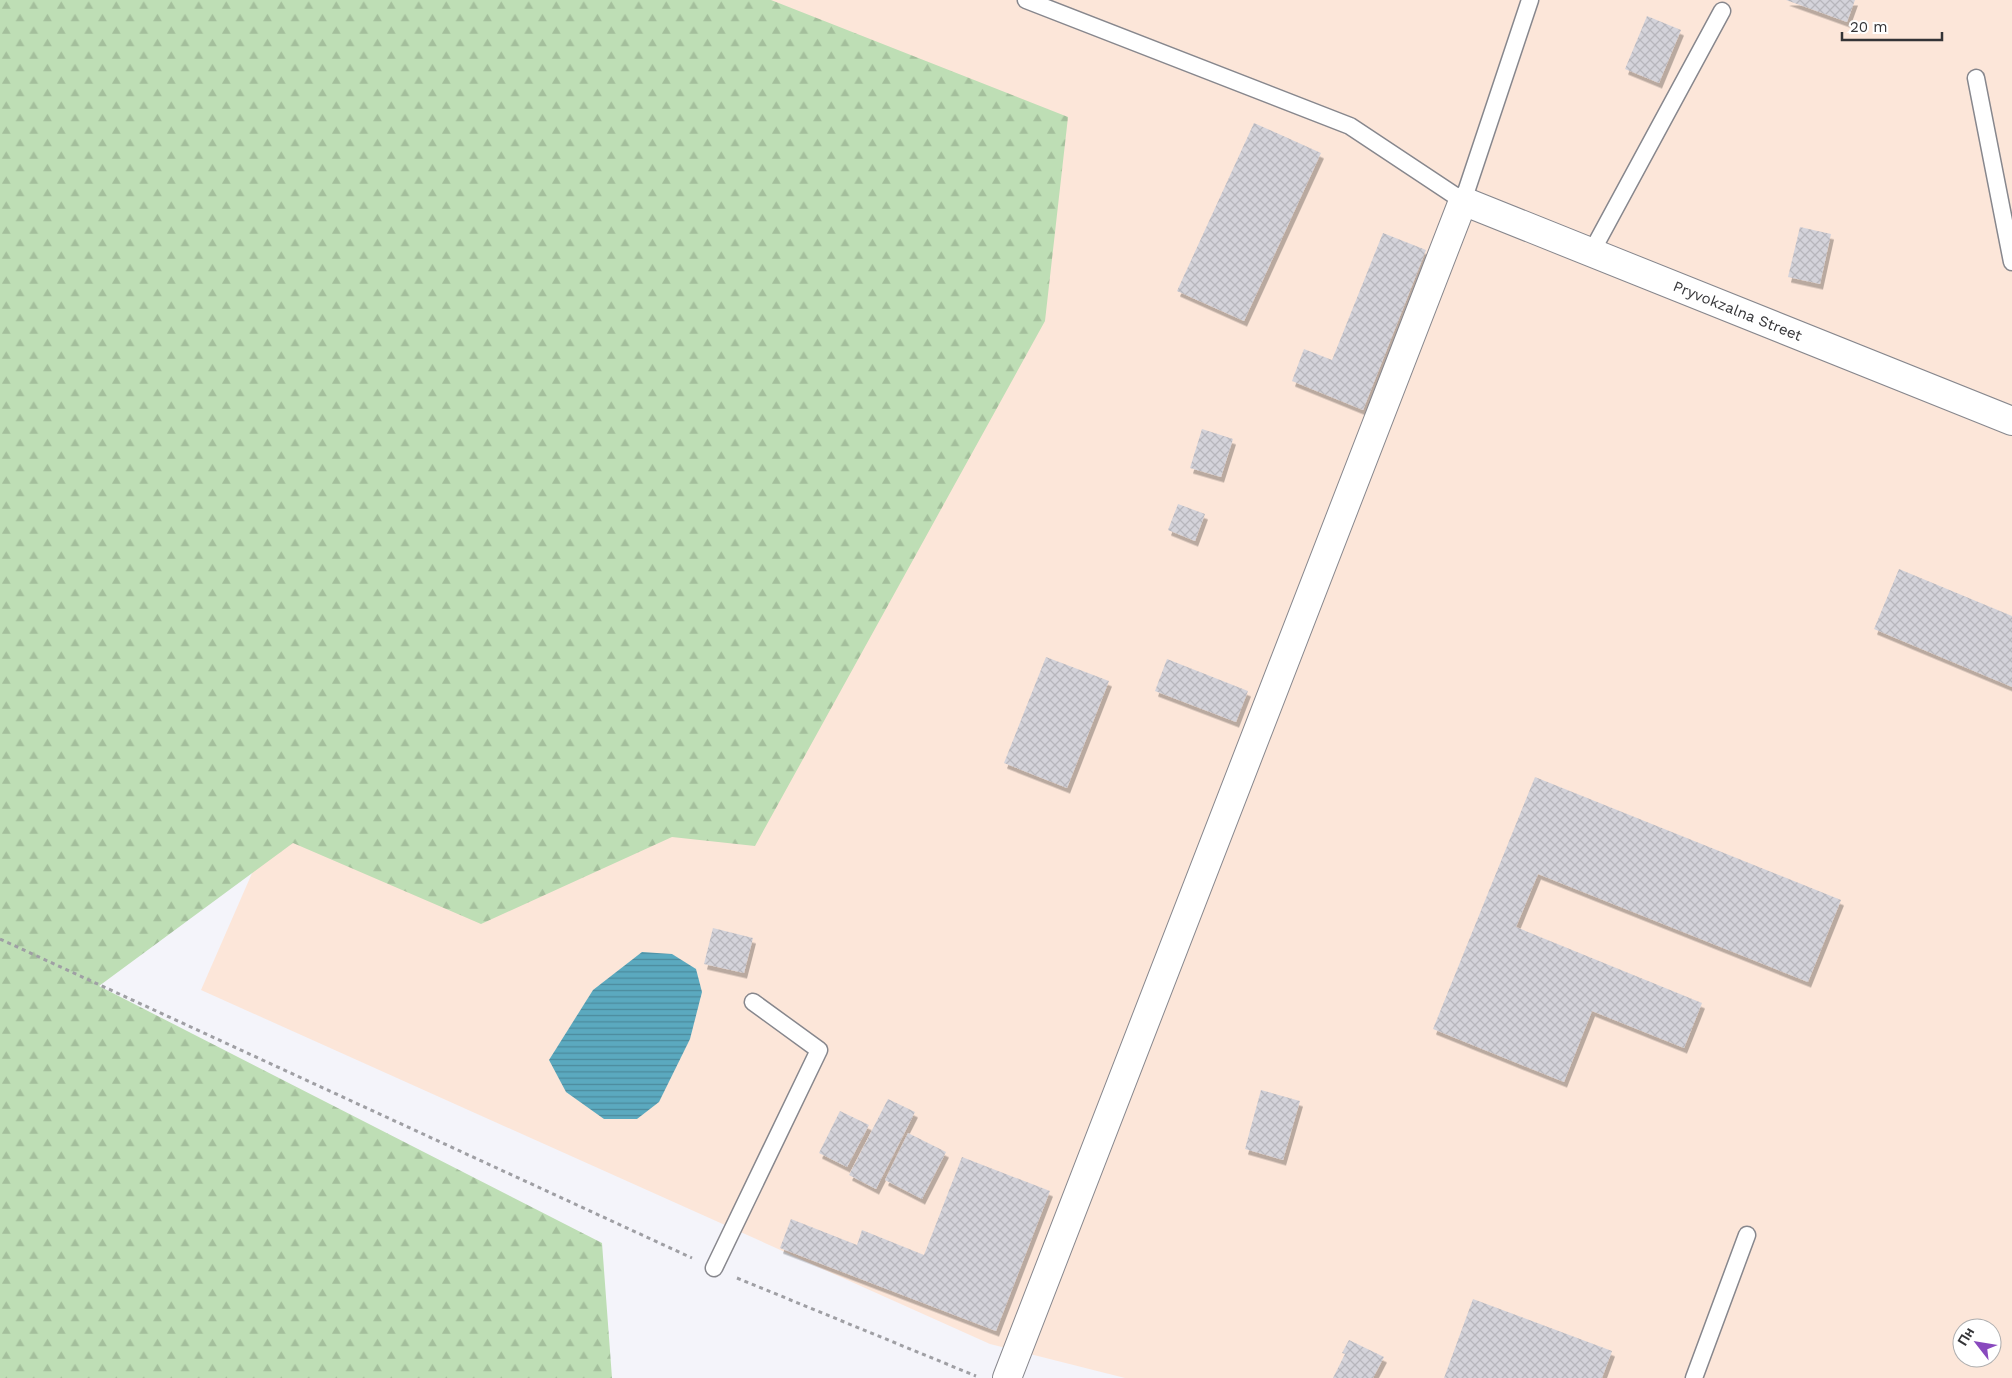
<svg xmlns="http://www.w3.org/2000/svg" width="2012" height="1378" viewBox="0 0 2012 1378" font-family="'Work Sans',sans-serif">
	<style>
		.industrial { fill: #fce6d9; fill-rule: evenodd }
		.forest { fill: url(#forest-firs) }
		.water { fill: url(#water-rules) }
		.building { fill: url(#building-cross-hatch); filter: url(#shadow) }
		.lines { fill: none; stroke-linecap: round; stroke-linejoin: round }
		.lane-casing { stroke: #87878d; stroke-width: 19 }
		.street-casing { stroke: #87878d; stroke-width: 30 }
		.path { stroke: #9f9fa4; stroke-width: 3; stroke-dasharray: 4 4; stroke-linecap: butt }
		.lane { stroke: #fff; stroke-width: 16 }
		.street { stroke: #fff; stroke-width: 28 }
		.labels { text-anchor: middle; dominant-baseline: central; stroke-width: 4; stroke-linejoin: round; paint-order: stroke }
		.street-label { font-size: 15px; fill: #343437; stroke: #fff }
	</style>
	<defs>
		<pattern id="forest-firs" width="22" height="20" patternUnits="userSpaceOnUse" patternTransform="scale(1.25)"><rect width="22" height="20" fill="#bedeb5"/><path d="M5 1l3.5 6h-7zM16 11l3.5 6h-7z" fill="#a4bf9c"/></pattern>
		<pattern id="water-rules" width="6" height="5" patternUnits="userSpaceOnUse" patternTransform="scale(1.25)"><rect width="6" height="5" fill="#5ba9bf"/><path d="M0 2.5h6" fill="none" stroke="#4c8a9c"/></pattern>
		<pattern id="building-cross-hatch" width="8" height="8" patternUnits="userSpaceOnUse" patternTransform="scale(1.25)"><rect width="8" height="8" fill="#d4d3da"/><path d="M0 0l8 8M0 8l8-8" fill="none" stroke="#b7b6bc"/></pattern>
		<filter id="shadow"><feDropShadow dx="3" dy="5.5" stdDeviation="0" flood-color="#0004"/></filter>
	</defs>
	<rect width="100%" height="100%" fill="#f4f4fa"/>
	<path class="industrial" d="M633,0H2012V1378H1125L990,1344L201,990ZM1962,1328H1992V1358H1962Z"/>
	<path class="forest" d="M0,0H771L1068,117L1045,321L755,846L672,837L481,924L293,843L99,986L602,1243L612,1378H0Z"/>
	<path class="water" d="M642,952L672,954L696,969L702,992L690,1039L659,1102L637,1119H604L566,1092L549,1060L593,990Z"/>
	<path class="building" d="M1786,0H1855L1847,22Z
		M1647,16L1681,30L1659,83L1625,69Z
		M1254,123L1321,153L1244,321L1177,291Z
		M1800,227L1831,234L1820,284L1788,277Z
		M1383,233L1426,250L1363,410L1292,381L1304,349L1332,360Z
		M1202,429L1233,439L1221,477L1190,468Z
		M1178,504L1205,514L1195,541L1168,530Z
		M1899,569L2012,616V687L1874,629Z
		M1046,657L1109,681L1067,788L1004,763Z
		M1167,659L1248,691L1236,722L1155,691Z
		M1535,777L1841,900L1808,982L1538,874L1516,927L1702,1003L1684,1048L1592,1011L1564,1082L1433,1029Z
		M713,928L753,938L744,973L704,964Z
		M1261,1090L1300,1101L1283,1160L1245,1149Z
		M888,1099L915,1112L876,1189L849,1175Z
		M840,1111L869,1125L847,1167L819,1153Z
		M908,1133L946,1152L922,1199L885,1180Z
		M962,1157L1050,1191L996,1331L780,1248L791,1219L857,1245L862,1230L924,1255Z
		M1473,1299L1612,1351L1602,1378H1444Z
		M1349,1340L1384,1357L1373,1378H1333L1345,1354L1342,1353Z"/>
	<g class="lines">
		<g class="lane-casing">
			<path id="lane" d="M1026,0L1350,126L1463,201L1530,0
				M1976,78L2012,262
				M1591,253L1722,11
				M714,1268L819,1050L753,1002
				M1694,1378L1747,1235"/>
		</g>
		<g class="street-casing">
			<g id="street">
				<path id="s1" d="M1007,1378L1463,201L2012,421"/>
			</g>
		</g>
		<path class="path" d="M0,939L692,1258
			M737,1278L976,1376"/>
		<use href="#lane" class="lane"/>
		<use href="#street" class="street"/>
	</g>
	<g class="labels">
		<g class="street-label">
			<text stroke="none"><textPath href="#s1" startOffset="1558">Pryvokzalna Street</textPath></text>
		</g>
	</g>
	<g transform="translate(1977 1343) rotate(301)"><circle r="24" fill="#ffffff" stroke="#aeaeaf"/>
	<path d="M0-4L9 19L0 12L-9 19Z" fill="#8949be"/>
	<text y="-8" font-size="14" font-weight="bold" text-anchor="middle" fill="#343437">Пн</text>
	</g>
	<path d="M1842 32v8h100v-8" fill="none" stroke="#343437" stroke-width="2.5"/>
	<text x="1850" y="32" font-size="15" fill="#343437" stroke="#ffffff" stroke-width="4" paint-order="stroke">20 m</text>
</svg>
